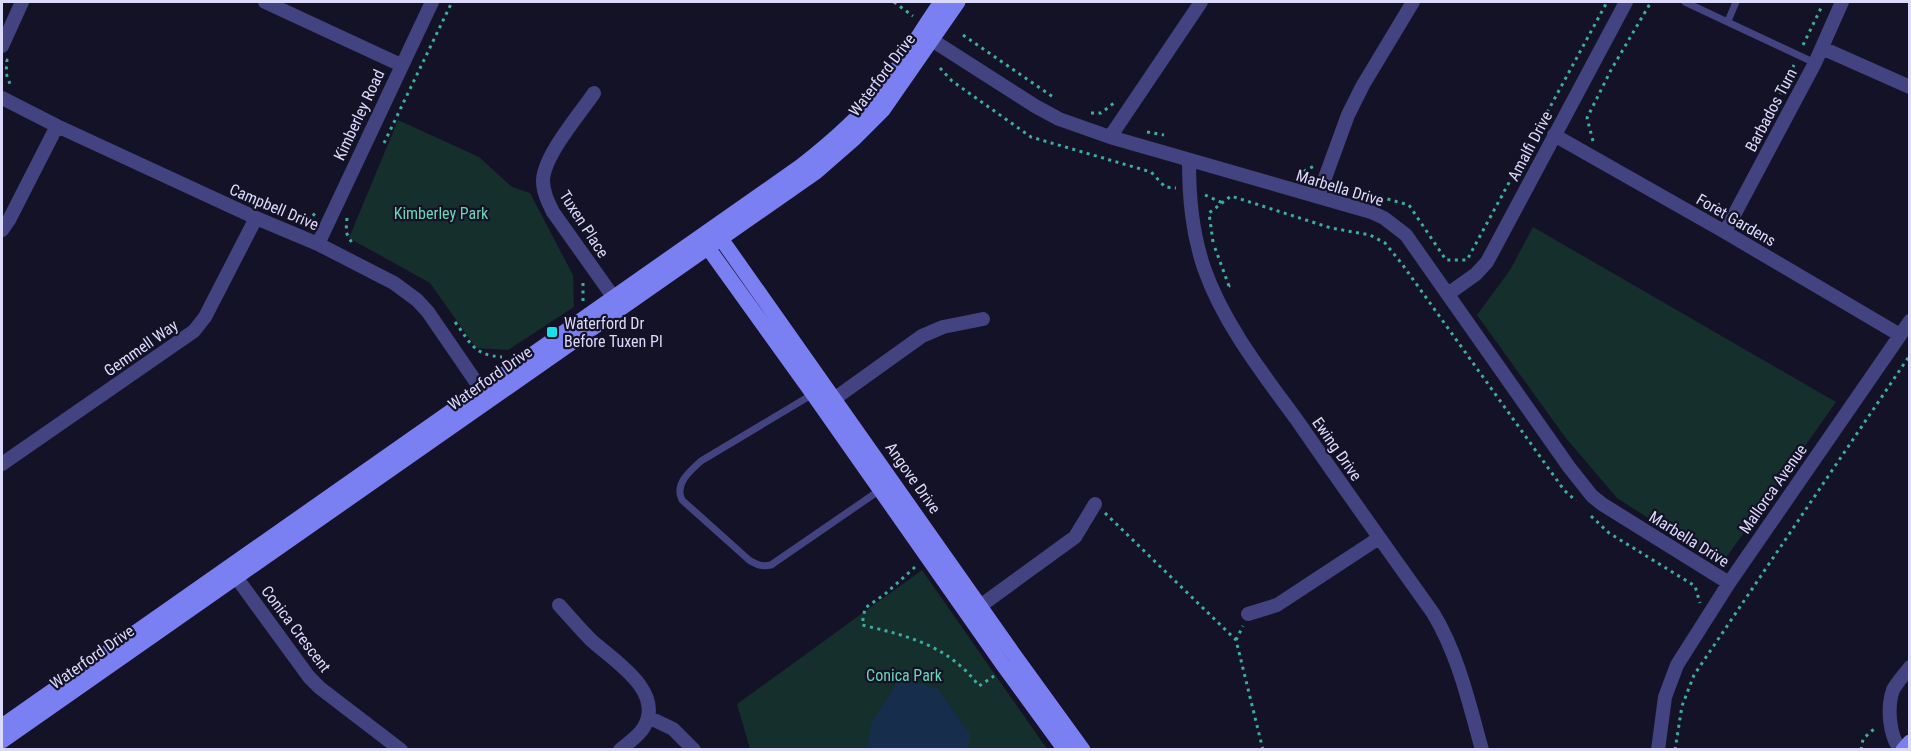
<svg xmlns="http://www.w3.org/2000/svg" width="1911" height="751" viewBox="0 0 1911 751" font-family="'Roboto Condensed',sans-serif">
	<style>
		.green { fill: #152f2c }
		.water { fill: #162e4c }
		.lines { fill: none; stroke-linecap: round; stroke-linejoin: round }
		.path { stroke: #3cae9f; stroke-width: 3; stroke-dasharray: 3 4.5; stroke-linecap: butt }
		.lane { stroke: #424380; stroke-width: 7 }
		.street { stroke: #424380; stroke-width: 14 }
		.secondary { stroke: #7a7ff2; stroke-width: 15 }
		.poi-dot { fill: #19e1e9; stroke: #141226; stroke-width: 2 }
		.labels { text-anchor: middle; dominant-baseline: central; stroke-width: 4.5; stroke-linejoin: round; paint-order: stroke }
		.street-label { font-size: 16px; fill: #dcdafb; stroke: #141226 }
		.park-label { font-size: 16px; fill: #6cd5b4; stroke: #141226 }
		.poi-label { font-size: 16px; fill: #dcdafb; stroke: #141226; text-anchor: start }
	</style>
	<rect width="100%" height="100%" fill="#141226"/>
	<path class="green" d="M398,120L479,157L512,187L530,193L573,275L574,307L508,350L476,348L430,283L349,238Z
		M1533,227L1836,402L1721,565L1617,498L1565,437L1477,315L1510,270Z
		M922,570L1047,749H750L737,704Z"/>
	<path class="water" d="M900,677L938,689L970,734L967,749H867L871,724Z"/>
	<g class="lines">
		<path class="path" d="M894,2L913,16
			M963,35L1053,97
			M1803,45L1821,8
			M6,60H7L6,73L10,84L13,85
			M940,68L952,81L1031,137L1151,172L1165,187L1176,188
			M1780,94L1794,65
			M1091,113H1101L1114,103
			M1147,132L1164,135
			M1593,141L1587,118L1611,70L1651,2
			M384,143L452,2
			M1297,175L1314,166
			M1205,195L1223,203
			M1373,195L1409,205L1446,260H1467L1607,2
			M1710,207L1724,203
			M347,218L346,232L353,245
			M299,219L311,218L316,212
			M1213,242L1209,213L1231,196L1331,228L1370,235L1385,243L1402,264L1564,490L1576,501
			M1215,248L1229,286H1228
			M583,301V281
			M455,322C471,343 473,355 502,357
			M1105,513L1236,640L1263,750
			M1591,516L1609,533L1695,586L1700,603
			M915,567L885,594L865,608L862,625C909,636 949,646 979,686L994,676
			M1236,640L1243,626
			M1675,750L1682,706L1694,675L1910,355
			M1861,750L1863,739L1876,727"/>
		<path class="lane" d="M1685,2L1815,63
			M1728,21L1736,2
			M813,394L701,461C690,471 674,484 682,500L749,560C757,565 762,567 771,565L880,490"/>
		<path class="street" d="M265,2L401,65
			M924,35L1035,106L1059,119L1110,137L1371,212L1384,218L1406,235L1569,467L1592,496L1602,504L1729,583
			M2,46L22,2
			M1822,48L1910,87
			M594,93C580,114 543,156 543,181C543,192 548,202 553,212L619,305
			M2,98L57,126L256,218L318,244L394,283L417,300L428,312L487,398
			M1554,135L1725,232L1900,335
			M1110,137L1201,2
			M1189,160C1189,198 1192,232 1204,268C1224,325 1264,375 1299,423C1343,487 1388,550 1433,613C1458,654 1469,703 1482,750
			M1318,197L1348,115L1363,85L1413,2
			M2,230L9,220L57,126
			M1725,232L1815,63L1842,2
			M318,244L432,2
			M1448,294L1476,274L1487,262L1626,2
			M827,404L922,336L943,327L983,319
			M2,464L194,331L205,317L256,218
			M231,570L309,677L320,688L401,750
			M559,605C570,617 580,629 591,640C613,660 665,691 644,727C639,736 628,743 620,750
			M972,612L1075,537L1095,504
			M1248,614L1277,605L1379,538
			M648,717L673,729L694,750
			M1658,750L1665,697L1677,665L1729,583L1910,321
			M1901,750C1889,737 1887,707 1893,690C1897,682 1905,674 1910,667"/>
		<path class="secondary" d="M717,233L1015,656L1083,750
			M703,241L813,394L1003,665L1065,750
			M2,726L801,166C829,144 856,121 879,93C902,64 920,32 941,2
			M2,741L816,172L855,138L883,110L958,2
			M1903,750L1910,742"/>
	</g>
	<rect class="poi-dot" x="546" y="326" width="12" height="12" rx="3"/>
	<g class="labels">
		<g class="street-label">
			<text transform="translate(882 75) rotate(-53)">Waterford Drive</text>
			<text transform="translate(1771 110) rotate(-62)">Barbados Turn</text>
			<text transform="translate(359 115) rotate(-65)">Kimberley Road</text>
			<text transform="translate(1530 146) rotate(-62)">Amalfi Drive</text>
			<text transform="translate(1340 188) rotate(17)">Marbella Drive</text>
			<text transform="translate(274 207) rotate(23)">Campbell Drive</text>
			<text transform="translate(1736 220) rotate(30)">Foret Gardens</text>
			<text transform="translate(584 224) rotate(57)">Tuxen Place</text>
			<text transform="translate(141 348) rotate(-35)">Gemmell Way</text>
			<text transform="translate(490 378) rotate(-35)">Waterford Drive</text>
			<text transform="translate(1337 449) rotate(55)">Ewing Drive</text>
			<text transform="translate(913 478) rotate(55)">Angove Drive</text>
			<text transform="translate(1773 489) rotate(-55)">Mallorca Avenue</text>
			<text transform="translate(1689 539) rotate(32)">Marbella Drive</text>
			<text transform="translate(296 629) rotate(53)">Conica Crescent</text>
			<text transform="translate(92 657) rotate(-35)">Waterford Drive</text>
		</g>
		<g class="park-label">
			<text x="441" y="213">Kimberley Park</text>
			<text x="904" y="675">Conica Park</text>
		</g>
		<g class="poi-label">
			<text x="564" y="323">Waterford Dr<tspan x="564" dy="18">Before Tuxen Pl</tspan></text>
		</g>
	</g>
	<rect width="1911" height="751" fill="none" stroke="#dcdafb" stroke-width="6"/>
</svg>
